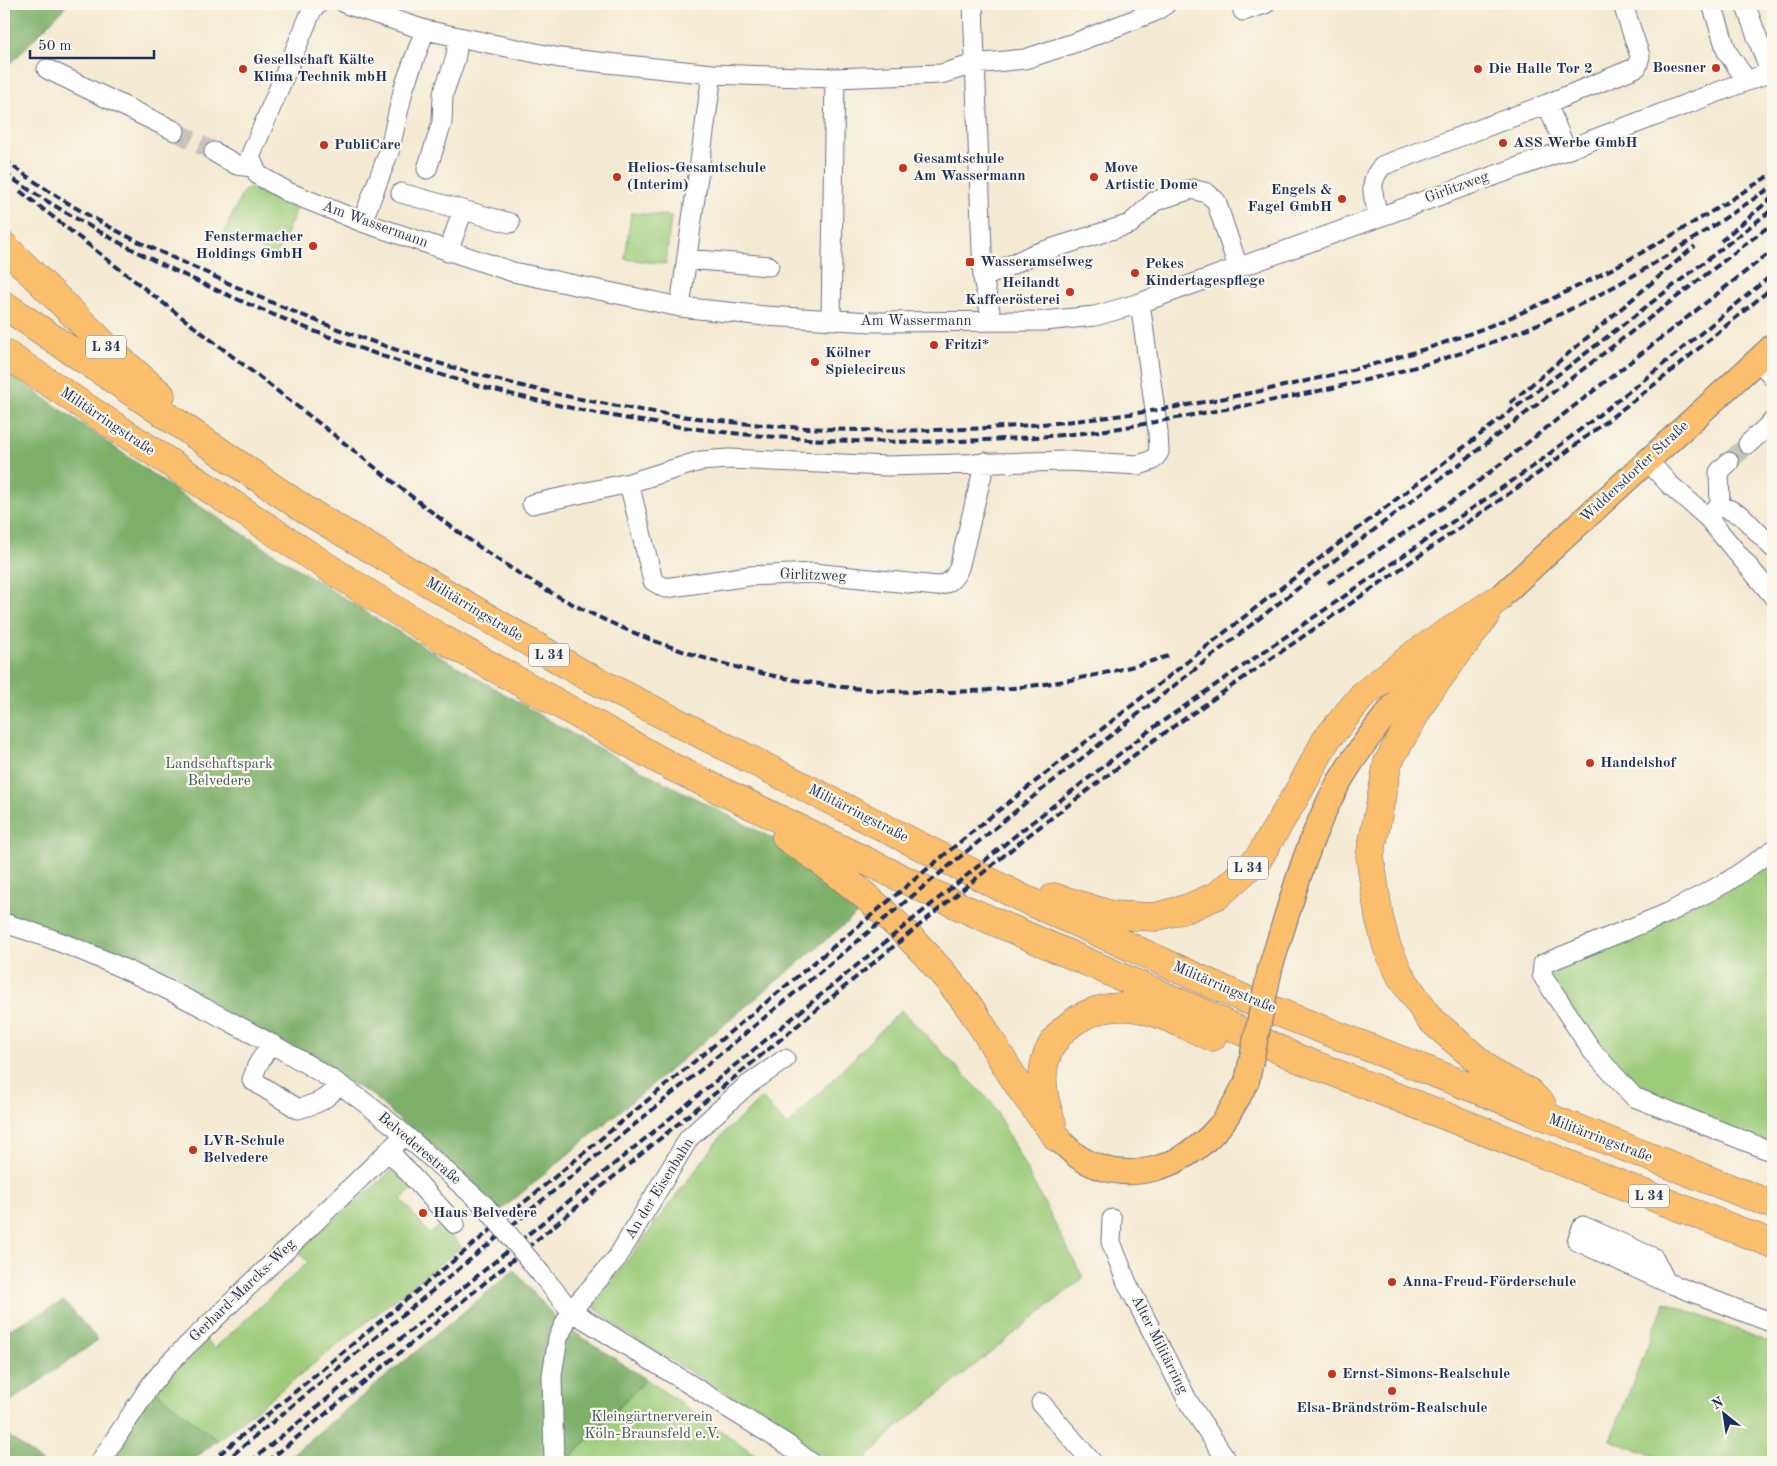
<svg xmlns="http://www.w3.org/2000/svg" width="1777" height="1466" viewBox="0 0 1777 1466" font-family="'Old Standard TT',serif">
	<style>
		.green { fill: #9dcc7a; stroke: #5c7e6c }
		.forest { fill: #7eb06a; stroke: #4c7064 }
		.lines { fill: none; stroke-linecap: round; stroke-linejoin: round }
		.minor-tunnel { stroke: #c9c4bb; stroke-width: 19; stroke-dasharray: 19 9; stroke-linecap: butt }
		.minor-casing { stroke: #677087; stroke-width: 21 }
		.major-casing { stroke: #677087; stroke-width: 26 }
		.highway-casing { stroke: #677087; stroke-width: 29 }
		.minor { stroke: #fff; stroke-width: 19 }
		.major { stroke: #fabe6d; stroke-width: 24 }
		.highway { stroke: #fabe6d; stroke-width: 28 }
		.rail { stroke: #1b2f5e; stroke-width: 4; stroke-dasharray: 8 4; stroke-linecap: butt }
		.minor-bridge-casing { stroke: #677087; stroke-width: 21; stroke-linecap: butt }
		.major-bridge-casing { stroke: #677087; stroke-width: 26; stroke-linecap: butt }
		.minor-bridge { stroke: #fff; stroke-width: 19 }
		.major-bridge { stroke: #fabe6d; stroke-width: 24 }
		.poi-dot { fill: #c8321e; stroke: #fbf7ec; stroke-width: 2 }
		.labels { text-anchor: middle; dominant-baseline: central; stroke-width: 4.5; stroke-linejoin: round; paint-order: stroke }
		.shield { fill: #fbf7ec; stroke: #5e6b89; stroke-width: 1 }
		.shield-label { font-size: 14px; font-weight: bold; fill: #1b2f5e }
		.poi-label { font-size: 15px; font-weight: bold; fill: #1b2f5e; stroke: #fbf7ec; text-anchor: start }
		.street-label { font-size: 15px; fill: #1b2f5e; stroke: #fbf7ec }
		.park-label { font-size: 15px; fill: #3c5665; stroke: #fbf7ec }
	</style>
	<rect width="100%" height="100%" fill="#fbf7ec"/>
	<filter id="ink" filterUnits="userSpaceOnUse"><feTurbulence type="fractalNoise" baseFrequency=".02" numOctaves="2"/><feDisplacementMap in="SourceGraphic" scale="10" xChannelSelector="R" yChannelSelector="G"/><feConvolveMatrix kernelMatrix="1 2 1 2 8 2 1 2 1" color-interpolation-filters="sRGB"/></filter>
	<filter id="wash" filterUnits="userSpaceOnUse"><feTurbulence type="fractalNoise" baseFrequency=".0096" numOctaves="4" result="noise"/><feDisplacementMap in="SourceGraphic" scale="20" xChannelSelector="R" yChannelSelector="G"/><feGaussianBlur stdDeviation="1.12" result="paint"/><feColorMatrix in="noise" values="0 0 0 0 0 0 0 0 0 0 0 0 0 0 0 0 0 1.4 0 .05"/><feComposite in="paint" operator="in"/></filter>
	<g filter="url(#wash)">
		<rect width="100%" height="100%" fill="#f4e9d2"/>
		<path class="green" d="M249,188L297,209L276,256L224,233L241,196L244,191Z
			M631,213L671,216L666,264L625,259Z
			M1773,857V1152L1634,1097L1545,974L1649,929Z
			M901,1010L992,1103L1083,1278L894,1430L863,1462H828L790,1431L622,1331L593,1306L722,1135L762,1098L787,1126Z
			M395,1168L413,1189L401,1199L427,1231L430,1234L442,1224L461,1247L190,1462L146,1383L204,1337L215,1348L308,1262L298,1251Z
			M1665,1302L1773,1344V1462H1671L1610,1440Z
			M646,1379L766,1462H567Z"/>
		<path class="forest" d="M4,4H68L4,70Z
			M4,369L182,495L377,619L581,739L774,839L863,909L500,1211L372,1095L213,1006L4,922Z
			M514,1270L559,1322L646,1379L567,1461L283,1462Z
			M64,1301L98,1340L4,1406V1332Z
			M146,1383L217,1440L190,1462H93Z
			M4,1432L42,1462H4Z"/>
	</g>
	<g filter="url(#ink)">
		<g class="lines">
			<path class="minor-tunnel" d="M175,131L214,152
				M1729,462L1748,444"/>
			<g class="minor-casing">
				<path id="minor" d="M318,4L312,10L250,157L258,175L288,192L362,222L513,272L680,307L765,316L872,322L1044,321L1095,316L1140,303L1566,150L1773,71
					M346,4L425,30L560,58L712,74L835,78L941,74L974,64L1025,59L1077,42L1154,12L1166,4
					M973,4L983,278L992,321
					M1712,4L1727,52L1747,81
					M1745,4L1770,72
					M1243,11L1265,4
					M47,69L175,131
					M1566,150L1547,104L1637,67L1640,56L1625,11
					M214,152L237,165L252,167
					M427,169L442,123L443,94L455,60L459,37
					M401,193L510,223
					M1379,217C1373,197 1367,180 1384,165L1547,104
					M362,222L389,152L404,87L425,30
					M448,252L463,210
					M687,259L769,266
					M983,278L1034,254L1130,224L1155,201L1192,189L1207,193L1216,201L1238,267
					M680,307L712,74
					M831,320L835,78
					M1758,360L1773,377
					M1748,444L1773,421
					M1648,461L1669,484L1707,517L1773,596
					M629,483L653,581L665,588L749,576L813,573L937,586C949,584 954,579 959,568L985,462
					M532,504L629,483L700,461L729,459L887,466L1066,461L1139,465L1153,460L1159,452L1158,432L1140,303
					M1720,505L1742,516L1773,548
					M1711,513L1720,505L1719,472L1729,462
					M1773,850L1727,882L1668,913L1543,964L1542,975L1593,1052L1634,1097L1773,1152
					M4,923C77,945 144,977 212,1012C253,1034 295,1055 334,1081C388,1116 436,1163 485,1206
					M270,1044L257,1066L252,1080L298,1109C316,1104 328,1100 338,1084
					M390,1152L455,1224
					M1112,1219L1111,1242L1127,1283L1189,1403L1228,1462
					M1583,1226L1654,1258L1666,1282L1577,1241Z
					M541,1274L571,1311L788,1445L810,1462
					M1666,1282L1773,1323
					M1041,1403L1092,1462
					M100,1462L150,1386L169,1363L405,1135
					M554,1462L552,1375L558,1338L571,1311L617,1258L689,1138L745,1087L785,1059"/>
			</g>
			<g class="major-casing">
				<path id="major" d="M1270,969C1290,907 1306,841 1338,784C1386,701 1457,638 1526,573C1607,497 1691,422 1773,346
					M1057,1138C1065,1145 1072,1153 1080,1158C1128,1187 1182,1168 1217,1129C1230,1115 1238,1097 1247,1081"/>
			</g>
			<g class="highway-casing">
				<path id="highway" d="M4,246L116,356L161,395
					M4,305L307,511L583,674L1020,897L1247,1000L1773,1205
					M4,353L344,578L439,637L672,767L961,907L1199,1011L1297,1058L1773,1244
					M1486,615L1427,694L1388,762L1370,857L1379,917L1387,947L1400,975L1429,1018L1495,1075L1529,1092L1542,1105
					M786,837C852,880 914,935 962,997C984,1025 999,1057 1019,1086C1031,1104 1045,1121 1057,1138
					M1054,897L1112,915L1155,917L1188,908L1218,895L1258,859L1301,787L1326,740L1363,695L1416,653L1498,599
					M1052,1123C1046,1107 1042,1091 1043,1074C1046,1032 1086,1005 1126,1007C1155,1008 1185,1026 1212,1037"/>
			</g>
			<use href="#minor" class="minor"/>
			<use href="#major" class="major"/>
			<use href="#highway" class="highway"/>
			<path class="rail" d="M4,160C34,182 66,203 99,221C134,241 172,257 209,274C529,427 873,466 1220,399C1303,383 1386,364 1466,335C1576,294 1675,236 1773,173
				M4,173C90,232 183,277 279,317C535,423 787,458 1062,435C1115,431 1168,419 1220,410C1328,391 1438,367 1538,324C1622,288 1697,237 1773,186
				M20,191C116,267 214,342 311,417C385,474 457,537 538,585C731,698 959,722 1172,655
				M1721,241L1773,197
				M1510,403L1695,246
				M1328,583L1457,498L1773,250
				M210,1462L989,818L1272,595L1773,209
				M224,1462L1034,796L1279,603L1773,223
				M250,1462L1021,831L1150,730L1535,465L1655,371L1773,274
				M267,1462L1029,835L1157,738L1540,472L1663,378L1773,287"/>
			<g class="minor-bridge-casing">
				<path id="minor-bridge" d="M485,1206L541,1274"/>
			</g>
			<g class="major-bridge-casing">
				<path id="major-bridge" d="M1247,1081L1270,969"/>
			</g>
			<use href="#minor-bridge" class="minor-bridge"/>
			<use href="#major-bridge" class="major-bridge"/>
		</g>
	</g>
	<g class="poi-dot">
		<circle cx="1716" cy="68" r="5"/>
		<circle cx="243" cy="69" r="5"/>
		<circle cx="1478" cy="69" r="5"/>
		<circle cx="1503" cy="143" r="5"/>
		<circle cx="324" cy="145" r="5"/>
		<circle cx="903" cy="168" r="5"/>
		<circle cx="617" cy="177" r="5"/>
		<circle cx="1094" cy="177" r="5"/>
		<circle cx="1342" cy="199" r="5"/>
		<circle cx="313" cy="246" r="5"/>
		<rect x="965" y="257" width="10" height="10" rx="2.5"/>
		<circle cx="1135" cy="273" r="5"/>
		<circle cx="1070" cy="292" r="5"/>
		<circle cx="934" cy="345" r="5"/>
		<circle cx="815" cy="362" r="5"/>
		<circle cx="1590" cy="763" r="5"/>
		<circle cx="193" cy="1150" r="5"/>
		<circle cx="423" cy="1213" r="5"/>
		<circle cx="1392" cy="1282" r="5"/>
		<circle cx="1332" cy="1374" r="5"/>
		<circle cx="1392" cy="1391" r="5"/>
	</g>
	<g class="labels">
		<g class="shield">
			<rect x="86" y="335.5" width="40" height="23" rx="4"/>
			<rect x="529" y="643.5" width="40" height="23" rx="4"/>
			<rect x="1228" y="856.5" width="40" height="23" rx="4"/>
			<rect x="1629" y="1184.5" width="40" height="23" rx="4"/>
		</g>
		<g class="shield-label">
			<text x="106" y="347">L 34</text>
			<text x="549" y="655">L 34</text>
			<text x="1248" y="868">L 34</text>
			<text x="1649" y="1196">L 34</text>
		</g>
		<g class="poi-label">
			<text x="253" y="60">Gesellschaft Kälte<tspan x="253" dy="17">Klima Technik mbH</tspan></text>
			<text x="1706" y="68" text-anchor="end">Boesner</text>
			<text x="1488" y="69">Die Halle Tor 2</text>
			<text x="1513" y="143">ASS Werbe GmbH</text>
			<text x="334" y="145">PubliCare</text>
			<text x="913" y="159">Gesamtschule<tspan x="913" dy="17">Am Wassermann</tspan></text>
			<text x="627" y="168">Helios-Gesamtschule<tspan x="627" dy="17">(Interim)</tspan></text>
			<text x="1104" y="168">Move<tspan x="1104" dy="17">Artistic Dome</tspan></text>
			<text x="1332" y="190" text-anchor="end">Engels &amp;<tspan x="1332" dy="17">Fagel GmbH</tspan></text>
			<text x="303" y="237" text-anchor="end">Fenstermacher<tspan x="303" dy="17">Holdings GmbH</tspan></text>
			<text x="980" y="262">Wasseramselweg</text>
			<text x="1145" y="264">Pekes<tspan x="1145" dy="17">Kindertagespflege</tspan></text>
			<text x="1060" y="283" text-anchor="end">Heilandt<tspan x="1060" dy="17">Kaffeerösterei</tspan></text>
			<text x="944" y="345">Fritzi*</text>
			<text x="825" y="353">Kölner<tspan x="825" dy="17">Spielecircus</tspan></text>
			<text x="1600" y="763">Handelshof</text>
			<text x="203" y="1141">LVR-Schule<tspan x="203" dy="17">Belvedere</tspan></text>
			<text x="433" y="1213">Haus Belvedere</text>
			<text x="1402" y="1282">Anna-Freud-Förderschule</text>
			<text x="1342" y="1374">Ernst-Simons-Realschule</text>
			<text x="1392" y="1408" text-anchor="middle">Elsa-Brändström-Realschule</text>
		</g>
		<g class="street-label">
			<text transform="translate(1457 188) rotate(-20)">Girlitzweg</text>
			<text transform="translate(375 225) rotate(20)">Am Wassermann</text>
			<text x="916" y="321">Am Wassermann</text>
			<text transform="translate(107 422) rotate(34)">Militärringstraße</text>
			<text transform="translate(1635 472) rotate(-43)">Widdersdorfer Straße</text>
			<text transform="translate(813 576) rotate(2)">Girlitzweg</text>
			<text transform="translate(474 610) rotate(31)">Militärringstraße</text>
			<text transform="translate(858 814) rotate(27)">Militärringstraße</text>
			<text transform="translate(1224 988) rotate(23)">Militärringstraße</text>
			<text transform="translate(1600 1139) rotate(21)">Militärringstraße</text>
			<text transform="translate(419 1149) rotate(40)">Belvederestraße</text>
			<text transform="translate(660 1189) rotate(-58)">An der Eisenbahn</text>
			<text transform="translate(243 1291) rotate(-44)">Gerhard-Marcks-Weg</text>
			<text transform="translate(1159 1345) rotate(63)">Alter Militärring</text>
		</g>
		<g class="park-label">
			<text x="219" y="764">Landschaftspark<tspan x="219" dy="17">Belvedere</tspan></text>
			<text x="652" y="1417">Kleingärtnerverein<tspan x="652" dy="17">Köln-Braunsfeld e.V.</tspan></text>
		</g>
	</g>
	<rect width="1777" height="1466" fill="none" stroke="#fbf7ec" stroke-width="20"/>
	<g transform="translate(1724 1414) rotate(330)" stroke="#fbf7ec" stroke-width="4" paint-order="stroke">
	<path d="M0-4L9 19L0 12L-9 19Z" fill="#1b2f5e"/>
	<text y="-8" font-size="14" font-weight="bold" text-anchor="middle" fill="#1b2f5e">N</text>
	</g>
	<path d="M30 50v8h124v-8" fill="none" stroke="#1b2f5e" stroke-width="2.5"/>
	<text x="38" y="50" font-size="15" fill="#1b2f5e" stroke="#fbf7ec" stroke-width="4" paint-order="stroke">50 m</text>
</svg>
